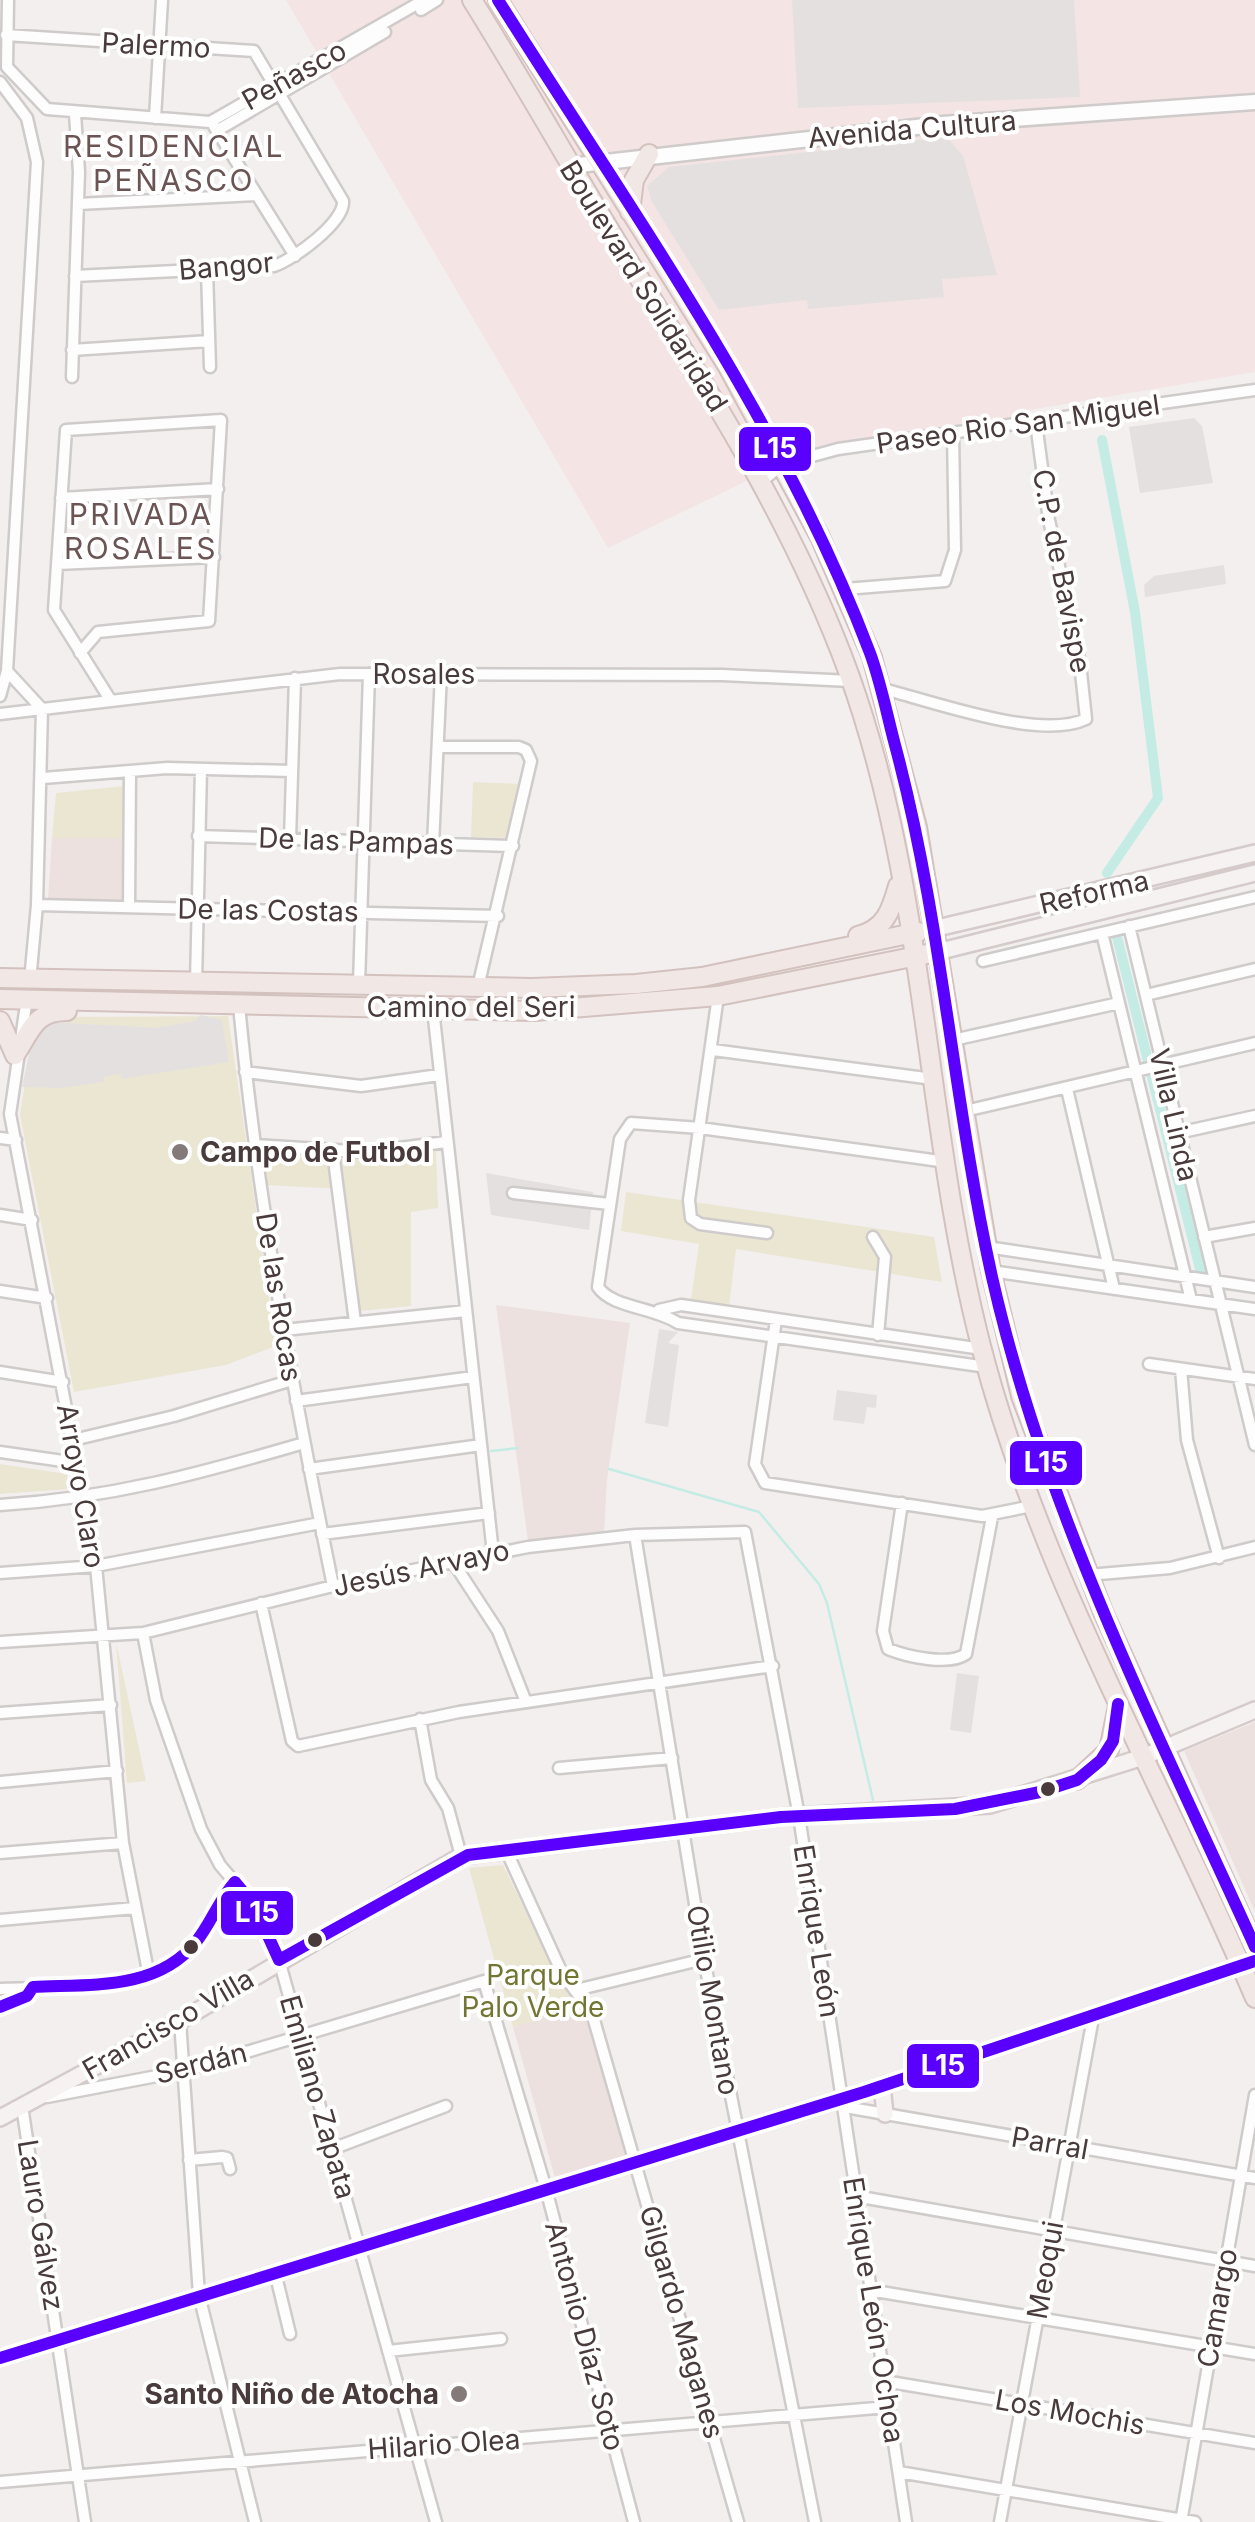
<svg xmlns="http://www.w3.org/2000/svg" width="1255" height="2522" viewBox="0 0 1255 2522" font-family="Inter,sans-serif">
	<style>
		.commercial { fill: #f4e4e4 }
		.education { fill: #ece1df }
		.green { fill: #ebe6d2 }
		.parking { fill: #e5e0e0 }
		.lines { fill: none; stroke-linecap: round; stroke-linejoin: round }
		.stream { stroke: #c4ece5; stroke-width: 2.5 }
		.canal { stroke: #c4ece5; stroke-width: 10 }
		.minor-casing { stroke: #d0cbcb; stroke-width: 15 }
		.tertiary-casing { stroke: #d0cbcb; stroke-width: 19 }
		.secondary-casing { stroke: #d4cbca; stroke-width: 20 }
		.primary-casing { stroke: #d3c1be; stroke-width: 22 }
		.minor { stroke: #fdfdfd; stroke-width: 10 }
		.tertiary { stroke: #fdfdfd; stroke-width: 14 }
		.secondary { stroke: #f7f2f2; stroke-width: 15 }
		.primary { stroke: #f1e8e6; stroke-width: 18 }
		.bus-1-casing { stroke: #fff; stroke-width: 20 }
		.bus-1 { stroke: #5900ff; stroke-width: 12 }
		.poi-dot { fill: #847a7a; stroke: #fff; stroke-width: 4 }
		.bus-dot { fill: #493b3b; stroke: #fff; stroke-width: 4 }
		.labels { text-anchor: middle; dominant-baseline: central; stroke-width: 8; stroke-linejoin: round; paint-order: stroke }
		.street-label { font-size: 28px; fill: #493b3b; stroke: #fff }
		.poi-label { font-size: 28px; font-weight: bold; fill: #493b3b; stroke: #fff; text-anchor: start }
		.park-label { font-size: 28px; fill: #737633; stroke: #fff }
		.neighbourhood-label { font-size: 30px; letter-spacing: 2.5px; fill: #6b5453; stroke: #fff }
		.line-badge { stroke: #fff; stroke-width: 4 }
		.badge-label { font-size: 28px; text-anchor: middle; font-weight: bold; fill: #fff }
	</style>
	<rect width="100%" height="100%" fill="#f3efef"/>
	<path class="commercial" d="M286,0H1255V372L1029,410L1026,419L821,445L608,548Z"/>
	<path class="education" d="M52,838H123L122,901L48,900Z
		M496,1305L630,1323L607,1480L604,1534L528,1541Z
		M1255,1722V1912L1184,1751Z
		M585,2007L627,2158L555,2178L513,2027Z"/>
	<path class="green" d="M473,782L520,784L508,838L471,837Z
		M124,786L123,838H52L56,793Z
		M228,1016L276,1346L226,1365L74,1392L20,1115L31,1043L56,1017Z
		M259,1150L376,1158L436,1150L438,1208L411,1212V1306L360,1311L342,1189L265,1185Z
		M626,1192L934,1237L942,1282L736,1249L729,1306L691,1300L699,1244L621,1231Z
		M0,1464L67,1474L69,1489L0,1494Z
		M116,1642L146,1781L127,1783Z
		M503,1865L561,1984L585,2007L513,2027L469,1868Z"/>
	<path class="parking" d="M792,0H1074L1080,97L798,108Z
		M947,137L963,156L997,275L942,279L944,297L808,309L807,300L719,310L652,202L647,186L669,167Z
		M1194,418L1202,426L1213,483L1140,493L1129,427Z
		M1224,565L1226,584L1145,597L1144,585L1154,576Z
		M201,1015L222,1020L229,1062L122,1079L120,1074L104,1077V1082L61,1088L22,1087L32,1039L51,1022L156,1028L195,1021Z
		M486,1173L593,1192L589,1230L491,1215Z
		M659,1329L678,1332L668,1343L679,1345L668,1427L645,1423Z
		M837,1390L877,1395L876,1408L867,1407L864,1424L833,1420Z
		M957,1673L979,1676L971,1733L950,1730Z"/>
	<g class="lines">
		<path class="stream" d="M491,1451L518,1448
			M609,1469L759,1512L819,1584L827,1603L873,1800"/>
		<path class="canal" d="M1102,440L1135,612L1158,798L1107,873
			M1117,937L1201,1273"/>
		<g class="minor-casing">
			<path id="minor" d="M8,0L7,67L47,109L210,122L424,0
				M421,10L437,0
				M6,35L254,51L343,201C345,222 293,260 274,266L75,276
				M0,82L27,118L37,162L7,671L0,696
				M155,118L162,0
				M214,126L295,256
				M218,130L385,32
				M78,204L256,195
				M207,271L210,367
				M72,350L209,341
				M72,377L79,172L75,114
				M762,481L783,464L838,449L1255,390
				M61,498L218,489
				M57,564L214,557
				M845,589L945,581L955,550L953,433
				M80,653L98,632L209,621L221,420L66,430L54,610L111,701
				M7,671L42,709L37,905L30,981
				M883,689C932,701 1040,741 1086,719L1080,663L1049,520L1036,423
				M0,714L340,674L722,675L851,681
				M438,747H519L526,750L531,761L478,987
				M43,778L167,768L292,771
				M198,836L513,846
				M290,839L295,678
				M433,844L441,674
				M37,905L498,916
				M129,907L130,771
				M1129,926L1255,1445
				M1102,933L1191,1300
				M983,961L1255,897
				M196,982L201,769
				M359,984L369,674
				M1146,995L1255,969
				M718,996L689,1200L691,1218L700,1224L767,1233
				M27,998L10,1114L96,1566L123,1843L149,1976
				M239,1005C257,1200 294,1394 333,1586
				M433,1009L493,1553
				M953,1040L1119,1003
				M713,1050L933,1079
				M245,1072L361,1086L439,1075
				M1067,1089L1114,1289
				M965,1111L1255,1043
				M1178,1133L1255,1116
				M0,1138L16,1140
				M255,1145L368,1152L446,1142
				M333,1152L355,1322
				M947,1162L700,1128L631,1123L620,1139L598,1287C612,1308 654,1307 678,1323L987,1367
				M513,1193L609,1204
				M0,1215L32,1220
				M873,1237L885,1257L878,1335
				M1204,1237L1255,1228
				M987,1247L1255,1287
				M991,1271L1255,1309
				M0,1291L47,1298
				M659,1310L681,1305L982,1349
				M776,1320L755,1464L765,1483L982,1516L1032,1506
				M284,1330L466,1311
				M1149,1364L1255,1379
				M1181,1369L1187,1440L1219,1558
				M0,1372L63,1382
				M296,1401L473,1377
				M73,1440L174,1416L292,1380
				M0,1452L77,1463
				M309,1469L481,1445
				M902,1503L883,1631L888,1649C908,1657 949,1666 966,1654L992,1517
				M0,1505C111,1498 198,1474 304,1443
				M322,1534L489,1513
				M635,1535L704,1959L815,2522
				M453,1562L498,1631L526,1702
				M0,1573L96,1566L320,1523
				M1088,1575L1170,1568L1255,1547
				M261,1603L292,1741L298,1746L459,1712L773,1666
				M143,1633L156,1700L201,1829L220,1865L254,1905L279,1960L436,2522
				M0,1642L143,1633L333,1586L528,1547L635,1535L745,1532L799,1816L906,2522
				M0,1713L111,1705
				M420,1719L431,1780L448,1808L461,1856
				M559,1768L672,1758
				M0,1782L117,1771
				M506,1850L562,1973L592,2013L738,2522
				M0,1853L123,1843
				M0,1920L135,1908
				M0,1989C61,1985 148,1998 193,1947C210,1927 217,1901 235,1882
				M576,1990L704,1959
				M0,2007L27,1996L33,1987
				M180,2021L199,2295L255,2522
				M47,2097L183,2071L484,1981L546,2189L634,2522
				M22,2106L85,2522
				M845,2107L1255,2178
				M332,2149L446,2106
				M189,2160L222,2157L227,2158L230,2169
				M855,2196L1255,2266
				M275,2272L290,2334
				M869,2290L1255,2354
				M388,2351L501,2339
				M884,2381L1255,2443
				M899,2472L1195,2522
				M0,2482L888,2407
				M1000,2522L1093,2018
				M1181,2522L1255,2095"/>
		</g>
		<g class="tertiary-casing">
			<path id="tertiary" d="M570,166L943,124L1255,102"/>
		</g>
		<g class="secondary-casing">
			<path id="secondary" d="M933,929L1255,853
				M937,952L1255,873
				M882,2086L885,2114
				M0,2118L180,2021L461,1856L781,1817L990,1805L1143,1757L1255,1710
				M0,2358L864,2092L1255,1961"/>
		</g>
		<g class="primary-casing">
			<path id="primary" d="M472,0C524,83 572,169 623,252C707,388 794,523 849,674C927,890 924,1125 981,1346C1040,1575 1163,1782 1255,1998
				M498,0L728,367L820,537L872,657L917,827L991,1271L1021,1396L1103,1612L1255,1947
				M630,212L634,180L649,154
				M858,936C885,929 891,911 898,886
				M0,978L532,988L636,984L702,977L918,932
				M0,999L535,1011L718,996L927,954
				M0,1021L15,1055
				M15,1055C31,1031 34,1011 67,1011
				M1077,1780L1109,1750L1118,1706"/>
		</g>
		<use href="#minor" class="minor"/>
		<use href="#tertiary" class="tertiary"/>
		<use href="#secondary" class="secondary"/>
		<use href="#primary" class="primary"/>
		<g class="bus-1-casing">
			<path id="bus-1" d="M498,0C630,210 782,420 870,653C881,683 887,715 895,745C942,920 953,1101 992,1277C1045,1512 1156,1729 1255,1947
				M0,2007L27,1996L33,1987C89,1984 157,1991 196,1942C211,1923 219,1900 235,1882L254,1905L279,1960L468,1855L781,1817L955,1809L1040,1792L1077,1780L1101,1760L1113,1741L1118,1704
				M0,2358L864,2092L1255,1961"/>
		</g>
		<use href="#bus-1" class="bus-1"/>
	</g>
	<g class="poi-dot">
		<circle cx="180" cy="1152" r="10"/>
		<circle cx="459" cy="2394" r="10"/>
	</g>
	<g class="bus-dot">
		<circle cx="1048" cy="1789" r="9"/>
		<circle cx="315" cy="1940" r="9"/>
		<circle cx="191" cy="1947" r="9"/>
	</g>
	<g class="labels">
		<g class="street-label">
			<text transform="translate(156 45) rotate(3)">Palermo</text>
			<text transform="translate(294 75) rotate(-29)">Peñasco</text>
			<text transform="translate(912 129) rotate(-5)">Avenida Cultura</text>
			<text transform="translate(226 266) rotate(-5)">Bangor</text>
			<text transform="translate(644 286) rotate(58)">Boulevard Solidaridad</text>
			<text transform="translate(1018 424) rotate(-8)">Paseo Rio San Miguel</text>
			<text transform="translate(1062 571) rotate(79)">C.P. de Bavispe</text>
			<text x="424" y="674">Rosales</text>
			<text transform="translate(356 841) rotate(2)">De las Pampas</text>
			<text transform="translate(1094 892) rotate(-13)">Reforma</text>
			<text transform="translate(268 910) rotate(1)">De las Costas</text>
			<text x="471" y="1007">Camino del Seri</text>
			<text transform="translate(1174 1115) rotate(77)">Villa Linda</text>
			<text transform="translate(279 1297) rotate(81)">De las Rocas</text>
			<text transform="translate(81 1486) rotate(80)">Arroyo Claro</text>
			<text transform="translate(421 1568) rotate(-12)">Jesús Arvayo</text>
			<text transform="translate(817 1931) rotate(81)">Enrique León</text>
			<text transform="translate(713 2000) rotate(80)">Otilio Montano</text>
			<text transform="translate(168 2024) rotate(-30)">Francisco Villa</text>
			<text transform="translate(201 2063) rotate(-14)">Serdán</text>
			<text transform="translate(318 2097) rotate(74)">Emiliano Zapata</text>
			<text transform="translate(1050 2143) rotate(10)">Parral</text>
			<text transform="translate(41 2225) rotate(81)">Lauro Gálvez</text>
			<text transform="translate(1045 2270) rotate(-80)">Meoqui</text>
			<text transform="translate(1217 2308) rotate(-80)">Camargo</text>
			<text transform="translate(874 2310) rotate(81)">Enrique León Ochoa</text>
			<text transform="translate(682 2322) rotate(74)">Gilgardo Maganes</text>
			<text transform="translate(585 2336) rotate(75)">Antonio Díaz Soto</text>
			<text transform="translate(1070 2412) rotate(10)">Los Mochis</text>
			<text transform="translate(444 2444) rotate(-4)">Hilario Olea</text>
		</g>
		<g class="poi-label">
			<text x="200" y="1152">Campo de Futbol</text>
			<text x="439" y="2394" text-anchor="end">Santo Niño de Atocha</text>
		</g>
		<g class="park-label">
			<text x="533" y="1975">Parque<tspan x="533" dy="32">Palo Verde</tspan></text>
		</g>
		<g class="neighbourhood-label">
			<text x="174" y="146">RESIDENCIAL<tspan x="174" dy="34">PEÑASCO</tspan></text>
			<text x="141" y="514">PRIVADA<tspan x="141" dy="34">ROSALES</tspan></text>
		</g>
	</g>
	<g class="line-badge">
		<rect x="737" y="425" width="76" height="48" rx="10" fill="#5900ff"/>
		<rect x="1008" y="1439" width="76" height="48" rx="10" fill="#5900ff"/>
		<rect x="219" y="1889" width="76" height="48" rx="10" fill="#5900ff"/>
		<rect x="905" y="2042" width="76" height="48" rx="10" fill="#5900ff"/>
	</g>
	<g class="badge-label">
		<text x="775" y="458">L15</text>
		<text x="1046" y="1472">L15</text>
		<text x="257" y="1922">L15</text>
		<text x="943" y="2075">L15</text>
	</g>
</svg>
